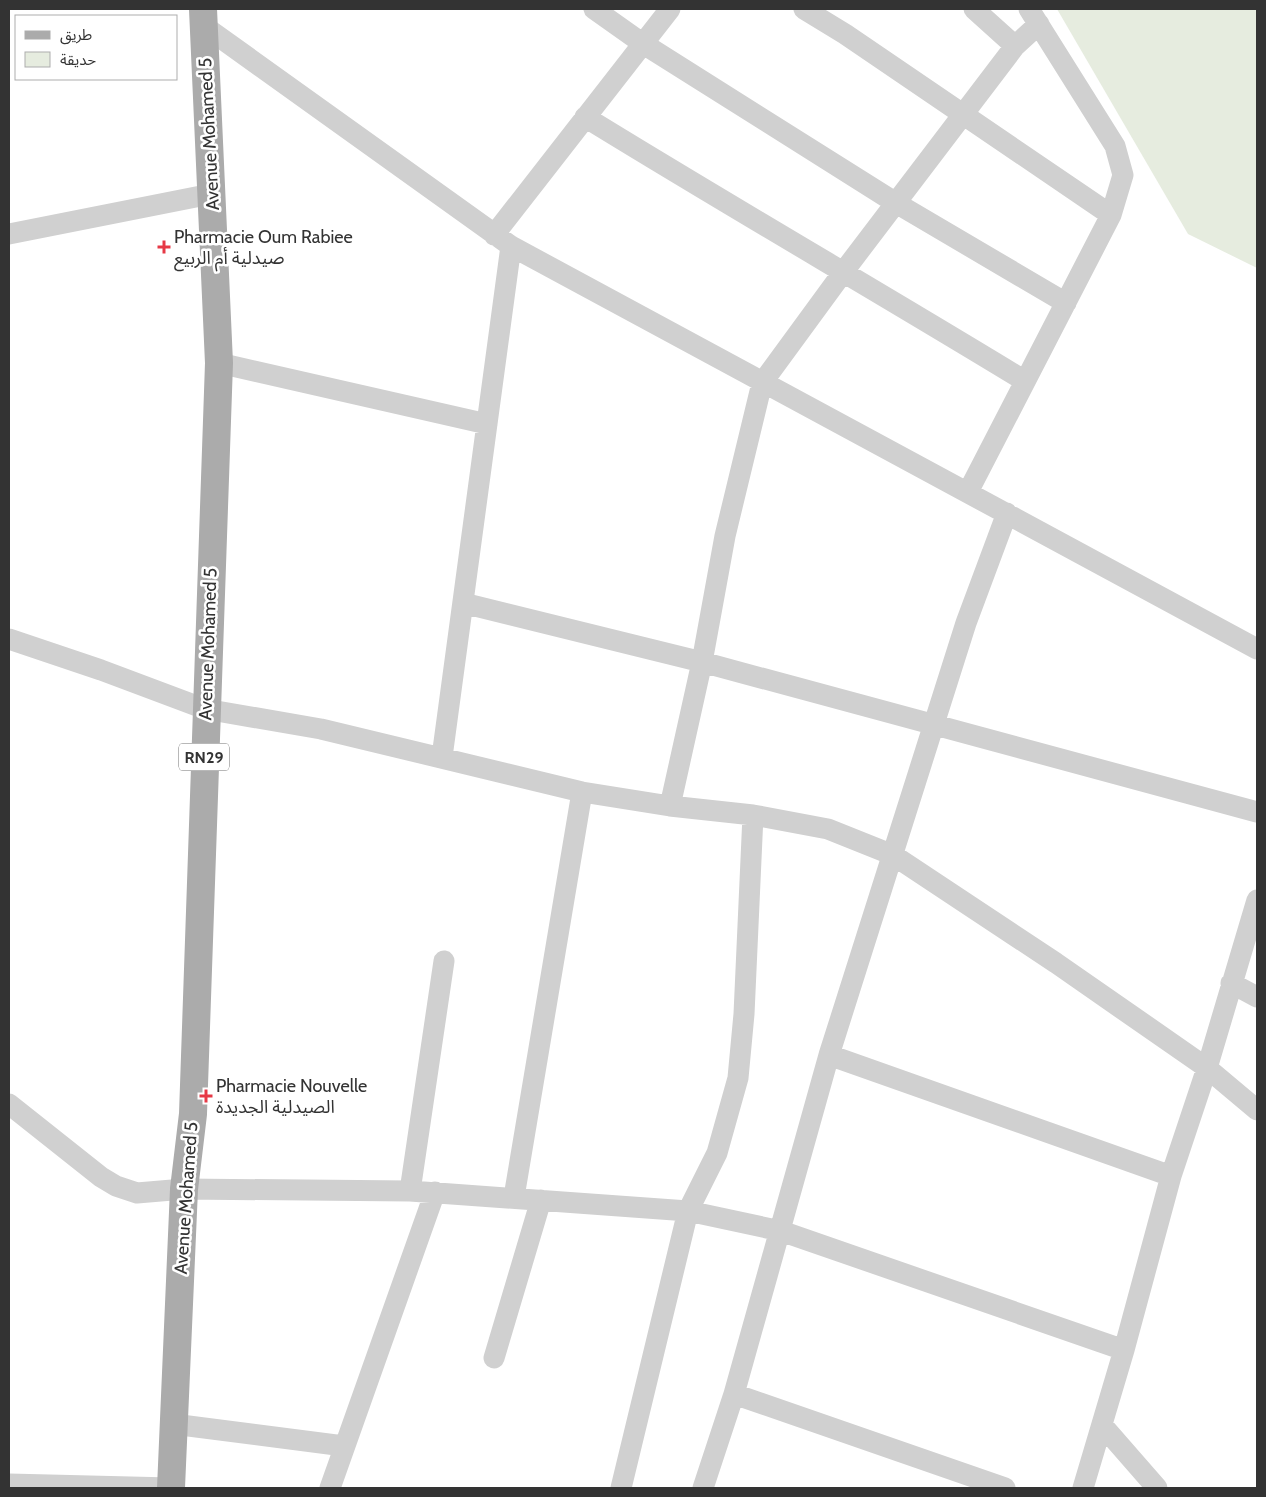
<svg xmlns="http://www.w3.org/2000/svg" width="1266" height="1497" viewBox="0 0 1266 1497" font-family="Cabin,'Noto Sans Arabic',sans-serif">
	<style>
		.green { fill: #e6ecdf }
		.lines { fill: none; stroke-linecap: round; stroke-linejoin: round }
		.minor { stroke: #d0d0d0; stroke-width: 21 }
		.primary { stroke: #ababab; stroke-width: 28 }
		.poi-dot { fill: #e63946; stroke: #fff; stroke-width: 2 }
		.labels { text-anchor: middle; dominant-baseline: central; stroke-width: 5; stroke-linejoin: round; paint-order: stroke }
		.shield { fill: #fff; stroke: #707070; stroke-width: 1 }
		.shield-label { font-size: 16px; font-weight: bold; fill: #333 }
		.street-label { font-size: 18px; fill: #333; stroke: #fff }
		.poi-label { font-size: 18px; fill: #333; stroke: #fff; text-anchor: start }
	</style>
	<rect width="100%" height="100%" fill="#fff"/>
	<path class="green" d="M1057,9H1257V268L1188,234Z"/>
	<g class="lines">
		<path class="minor" d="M594,9L642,43L896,203L1066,303
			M804,9L845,34L1111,215
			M974,9L1015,46
			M204,26L511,246L1257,649
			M585,117C731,207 879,292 1025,381
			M9,234L211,194
			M494,235L670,9
			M219,363L487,424
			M968,492L1111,215L1123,175L1115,146L1029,9
			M463,603L702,662L1257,812
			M9,639L101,670L205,709L321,729L582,792L670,806L753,815L828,829L893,855L1056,963L1207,1068L1257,1110
			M442,757L511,246
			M670,806L702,662L725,536L762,383L844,271L1015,46L1039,24
			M1231,983L1257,997
			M829,1055L1171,1176
			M9,1104L101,1177L116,1186L137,1193L184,1189L410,1191L688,1211L781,1231L1124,1350
			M410,1191L444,961
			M514,1197L582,792
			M494,1358L541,1200
			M734,1394L1005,1488
			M173,1424L344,1446
			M1102,1425L1157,1488
			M9,1484L171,1488
			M330,1488L435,1192
			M621,1488L688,1211L717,1153L738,1078L744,1014L753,815
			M703,1488L734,1394L829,1055L966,623L1007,513
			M1083,1488L1124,1350L1171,1176L1207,1068L1257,900"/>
		<path class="primary" d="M171,1488L184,1189L193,1114L219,363L203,9"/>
	</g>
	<g class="poi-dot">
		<path d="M161.5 239.5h5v5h5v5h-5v5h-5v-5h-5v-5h5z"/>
		<path d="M203.5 1088.5h5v5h5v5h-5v5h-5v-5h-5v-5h5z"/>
	</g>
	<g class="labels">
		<rect class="shield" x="179" y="743.5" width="50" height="27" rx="4"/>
		<g class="shield-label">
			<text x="204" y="757">RN29</text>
		</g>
		<g class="street-label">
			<text transform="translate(209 134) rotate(-93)">Avenue Mohamed 5</text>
			<text transform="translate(208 644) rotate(-88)">Avenue Mohamed 5</text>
			<text transform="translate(186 1198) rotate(-86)">Avenue Mohamed 5</text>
		</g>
		<g class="poi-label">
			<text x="174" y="237">Pharmacie Oum Rabiee<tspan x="174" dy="21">صيدلية أم الربيع</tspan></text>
			<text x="216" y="1086">Pharmacie Nouvelle<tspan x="216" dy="21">الصيدلية الجديدة</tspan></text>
		</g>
	</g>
	<rect width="1266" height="1497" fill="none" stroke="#333333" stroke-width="20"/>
	<rect x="15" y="15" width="162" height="65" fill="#ffffff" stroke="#adadad"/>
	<rect x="25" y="31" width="25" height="8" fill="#ababab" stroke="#adadad"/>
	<text x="60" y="40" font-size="15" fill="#333333">طريق</text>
	<rect x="25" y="52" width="25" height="15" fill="#e6ecdf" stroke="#adadad"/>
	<text x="60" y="65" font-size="15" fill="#333333">حديقة</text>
</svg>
